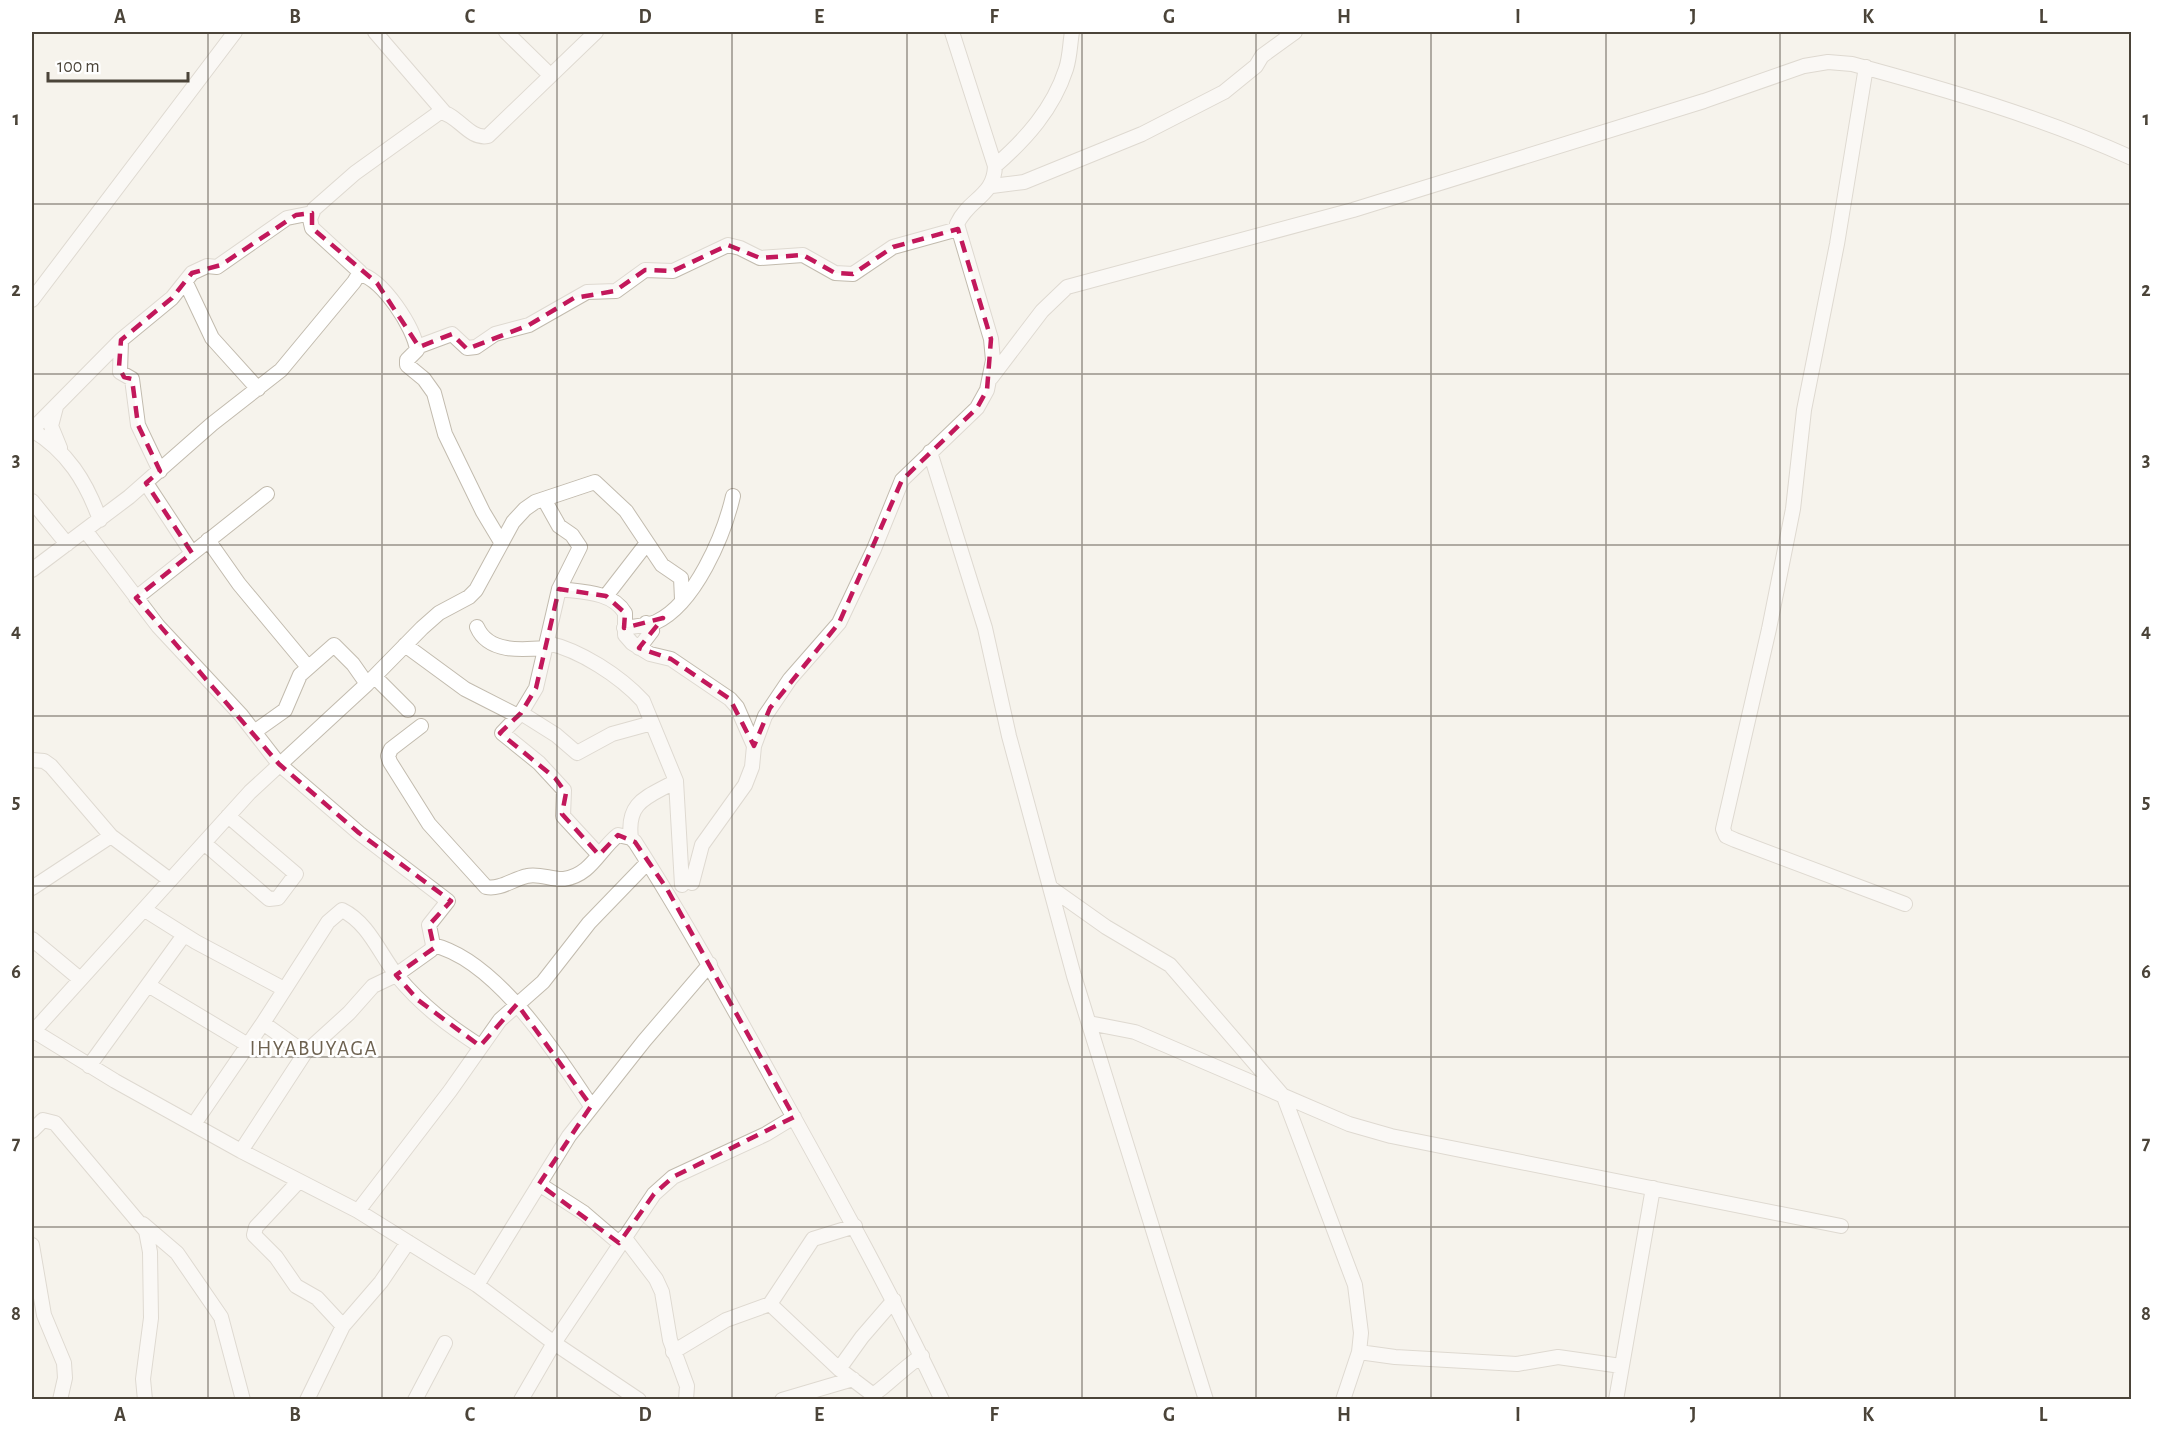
<svg xmlns="http://www.w3.org/2000/svg" width="2163" height="1431" viewBox="0 0 2163 1431" font-family="'Alegreya Sans',sans-serif">
	<style>
		.lines { fill: none; stroke-linecap: round; stroke-linejoin: round }
		.minor-casing { stroke: #c2bbae; stroke-width: 16 }
		.minor { stroke: #fff; stroke-width: 14 }
		.marked { fill: none; stroke: #c2185b; stroke-width: 4.5; stroke-dasharray: 12 8; stroke-linejoin: round }
		.grid { fill: none; stroke: #4b4439; stroke-width: 1.5; stroke-opacity: 0.55 }
		.labels { text-anchor: middle; dominant-baseline: central; stroke-width: 5; stroke-linejoin: round; paint-order: stroke }
		.quarter-label { font-size: 21px; letter-spacing: 1.5px; fill: #6e6250; stroke: #fff }
		.neatline { fill: none; stroke: #4b4439; stroke-width: 2 }
		.grid-label { font-size: 20px; text-anchor: middle; font-weight: bold; fill: #4b4439 }
	</style>
	<rect width="100%" height="100%" fill="#f6f3ec"/>
	<g class="lines">
		<g class="minor-casing">
			<path id="minor" d="M375,32L444,112
				M506,32L550,75
				M1866,67L1837,244L1804,410L1793,509L1769,629L1723,829L1726,836L1735,840L1905,904
				M995,166C1026,139 1053,109 1066,69C1070,57 1070,43 1072,32
				M992,186L1024,182L1142,134L1224,92L1256,66L1262,56L1295,32
				M360,274C383,280 414,327 417,350L407,360V365L424,379L434,393L445,434L483,512L501,542
				M186,283L212,338L258,389
				M32,300L235,32
				M121,340L120,372L132,379L138,425L160,471
				M417,347L452,334L467,348L476,347L495,334L529,325L587,292L616,291L645,270L673,271L728,245L740,248L760,258L803,255L835,273L853,274L893,247L958,229
				M991,378L1042,311L1067,287L1353,210L1704,101L1804,66L1828,62L1852,64C1948,90 2041,117 2132,158
				M56,407L51,426L60,448
				M32,430L121,340L172,298L192,273L207,266L217,267L287,218L312,213
				M32,430C67,451 86,481 100,520
				M930,452L985,628L1009,736L1074,976L1206,1400
				M146,483L192,553
				M32,501L67,544
				M545,501L559,526L572,535L580,547L559,589L536,688L521,713L502,733L539,763L564,790L563,816L599,855
				M85,530L158,626L241,715L279,764L359,833L448,901L429,925L433,945L431,950L396,975L373,986L349,1013L305,1053L241,1151
				M208,540L239,584L308,667
				M32,570L129,497L212,424L281,370L354,282L360,272L312,228L310,219L314,209L355,173L440,112C458,114 469,140 488,136L596,32
				M559,589C581,592 612,591 625,613V635L632,643L650,654L671,659L730,699L737,707L754,746
				M606,596L647,543
				M136,598L267,494
				M477,627C488,653 522,650 545,648
				M624,628C634,626 647,626 656,622C695,604 724,535 733,496
				M547,643C580,650 620,676 643,701L676,781L682,885
				M405,645L465,689L518,716
				M639,648L652,631L646,623
				M375,677L408,710
				M521,713L556,735L577,753L612,734L652,723
				M421,726L391,749L388,756L390,762L429,824L486,887C500,890 513,879 527,876C539,873 552,880 564,879C591,875 599,850 618,835L631,838L635,842C688,925 735,1011 783,1098C838,1197 893,1296 942,1400
				M254,732L285,710L300,675L334,645L353,664L367,684
				M32,760L44,761L51,766L111,836L170,880
				M631,838C626,801 648,797 676,781
				M204,843L269,899L278,898L296,874L228,816
				M692,883L702,845L745,785L752,767L754,746L765,716L790,679L839,623L874,549L902,480L977,408L987,390L993,360L991,339L957,224C969,198 994,197 995,166L952,32
				M32,888L111,836
				M1051,888L1106,927L1170,965L1284,1097L1355,1285L1361,1333L1359,1352L1343,1400
				M145,910L196,942L284,989
				M32,939L80,979
				M433,945C496,960 557,1054 591,1106
				M148,985L248,1045
				M263,1023L305,1053
				M1089,1023L1135,1032L1349,1124L1391,1136L1841,1226
				M32,1030L115,1081L241,1151L358,1211L477,1285L554,1343L639,1400
				M32,1033L250,792L367,684L422,628L439,613L469,597L476,590L513,522L525,509L535,502L595,482L626,511L662,565L681,578L682,599
				M89,1066L184,935
				M194,1124L263,1023L328,922L342,910C369,923 380,955 398,977C422,1006 449,1026 480,1046
				M32,1131L43,1120L55,1123L146,1231L150,1252L151,1318L143,1379L145,1400
				M299,1181L256,1227L254,1235L276,1257L296,1286L317,1298L343,1326
				M539,1184L584,1213L619,1243
				M358,1211L450,1091L500,1020L543,982L589,923L647,863
				M143,1224L177,1253L221,1317L243,1400
				M855,1226L813,1239L770,1304L839,1369L872,1394C880,1393 907,1364 922,1356
				M624,1237L656,1279L662,1292L670,1340L687,1386L686,1400
				M32,1245L44,1315L64,1363L65,1378L60,1400
				M477,1285L569,1136L644,1041L710,964
				M673,1352L726,1320L770,1304
				M1359,1352L1395,1357L1517,1364L1558,1357L1621,1366
				M839,1369L862,1337L894,1300
				M307,1400L343,1326L381,1282L408,1242
				M415,1400L445,1343
				M521,1400L554,1343L654,1194L673,1177L766,1134L794,1117
				M782,1400L853,1379
				M1616,1400L1653,1188"/>
		</g>
		<use href="#minor" class="minor"/>
	</g>
	<path d="M0 0H2163V1431H0ZM312,213V228L377,283L419,347L452,334L467,349L529,325L574,298L615,291L645,270L673,271L728,245L760,258L803,255L835,273L853,274L893,247L958,229L991,339L987,390L977,408L902,480L839,623L770,708L754,746L730,699L671,659L639,648L663,618L624,628L625,613L606,596L559,589L536,688L521,713L500,733L555,778L566,793L562,814L599,855L618,835L635,842L667,889L794,1117L673,1177L654,1194L619,1243L539,1184L591,1106L517,1004L480,1046L418,1000L396,975L434,948L429,925L451,901L359,833L279,764L136,598L192,553L146,483L160,471L138,425L132,379L124,377L119,367L121,340L172,298L192,273L221,265L296,215Z" fill="#f6f3ec" fill-opacity=".55" fill-rule="evenodd"/>
	<path class="marked" d="M312,213V228L377,283L419,347L452,334L467,349L529,325L574,298L615,291L645,270L673,271L728,245L760,258L803,255L835,273L853,274L893,247L958,229L991,339L987,390L977,408L902,480L839,623L770,708L754,746L730,699L671,659L639,648L663,618L624,628L625,613L606,596L559,589L536,688L521,713L500,733L555,778L566,793L562,814L599,855L618,835L635,842L667,889L794,1117L673,1177L654,1194L619,1243L539,1184L591,1106L517,1004L480,1046L418,1000L396,975L434,948L429,925L451,901L359,833L279,764L136,598L192,553L146,483L160,471L138,425L132,379L124,377L119,367L121,340L172,298L192,273L221,265L296,215Z"/>
	<path class="grid" d="M208,32V1400M382,32V1400M557,32V1400M732,32V1400M907,32V1400M1082,32V1400M1256,32V1400M1431,32V1400M1606,32V1400M1780,32V1400M1955,32V1400M32,204H2132M32,374H2132M32,545H2132M32,716H2132M32,886H2132M32,1057H2132M32,1227H2132"/>
	<g class="labels">
		<g class="quarter-label">
			<text x="314" y="1048">IHYABUYAGA</text>
		</g>
	</g>
	<rect width="2163" height="1431" fill="none" stroke="#ffffff" stroke-width="66"/>
	<path d="M48 72v9h140v-9" fill="none" stroke="#4b4439" stroke-width="3"/>
	<text x="57" y="72" font-size="18" fill="#4b4439" stroke="#ffffff" stroke-width="4.5" paint-order="stroke">100 m</text>
	<rect x="33" y="33" width="2097" height="1365" class="neatline"/>
	<g class="grid-label">
		<text x="120" y="23">A</text>
		<text x="295" y="23">B</text>
		<text x="470" y="23">C</text>
		<text x="645" y="23">D</text>
		<text x="819" y="23">E</text>
		<text x="994" y="23">F</text>
		<text x="1169" y="23">G</text>
		<text x="1344" y="23">H</text>
		<text x="1518" y="23">I</text>
		<text x="1693" y="23">J</text>
		<text x="1868" y="23">K</text>
		<text x="2043" y="23">L</text>
		<text x="16" y="125">1</text>
		<text x="2146" y="125">1</text>
		<text x="16" y="296">2</text>
		<text x="2146" y="296">2</text>
		<text x="16" y="466">3</text>
		<text x="2146" y="466">3</text>
		<text x="16" y="637">4</text>
		<text x="2146" y="637">4</text>
		<text x="16" y="808">5</text>
		<text x="2146" y="808">5</text>
		<text x="16" y="978">6</text>
		<text x="2146" y="978">6</text>
		<text x="16" y="1149">7</text>
		<text x="2146" y="1149">7</text>
		<text x="16" y="1320">8</text>
		<text x="2146" y="1320">8</text>
		<text x="120" y="1421">A</text>
		<text x="295" y="1421">B</text>
		<text x="470" y="1421">C</text>
		<text x="645" y="1421">D</text>
		<text x="819" y="1421">E</text>
		<text x="994" y="1421">F</text>
		<text x="1169" y="1421">G</text>
		<text x="1344" y="1421">H</text>
		<text x="1518" y="1421">I</text>
		<text x="1693" y="1421">J</text>
		<text x="1868" y="1421">K</text>
		<text x="2043" y="1421">L</text>
	</g>
</svg>
